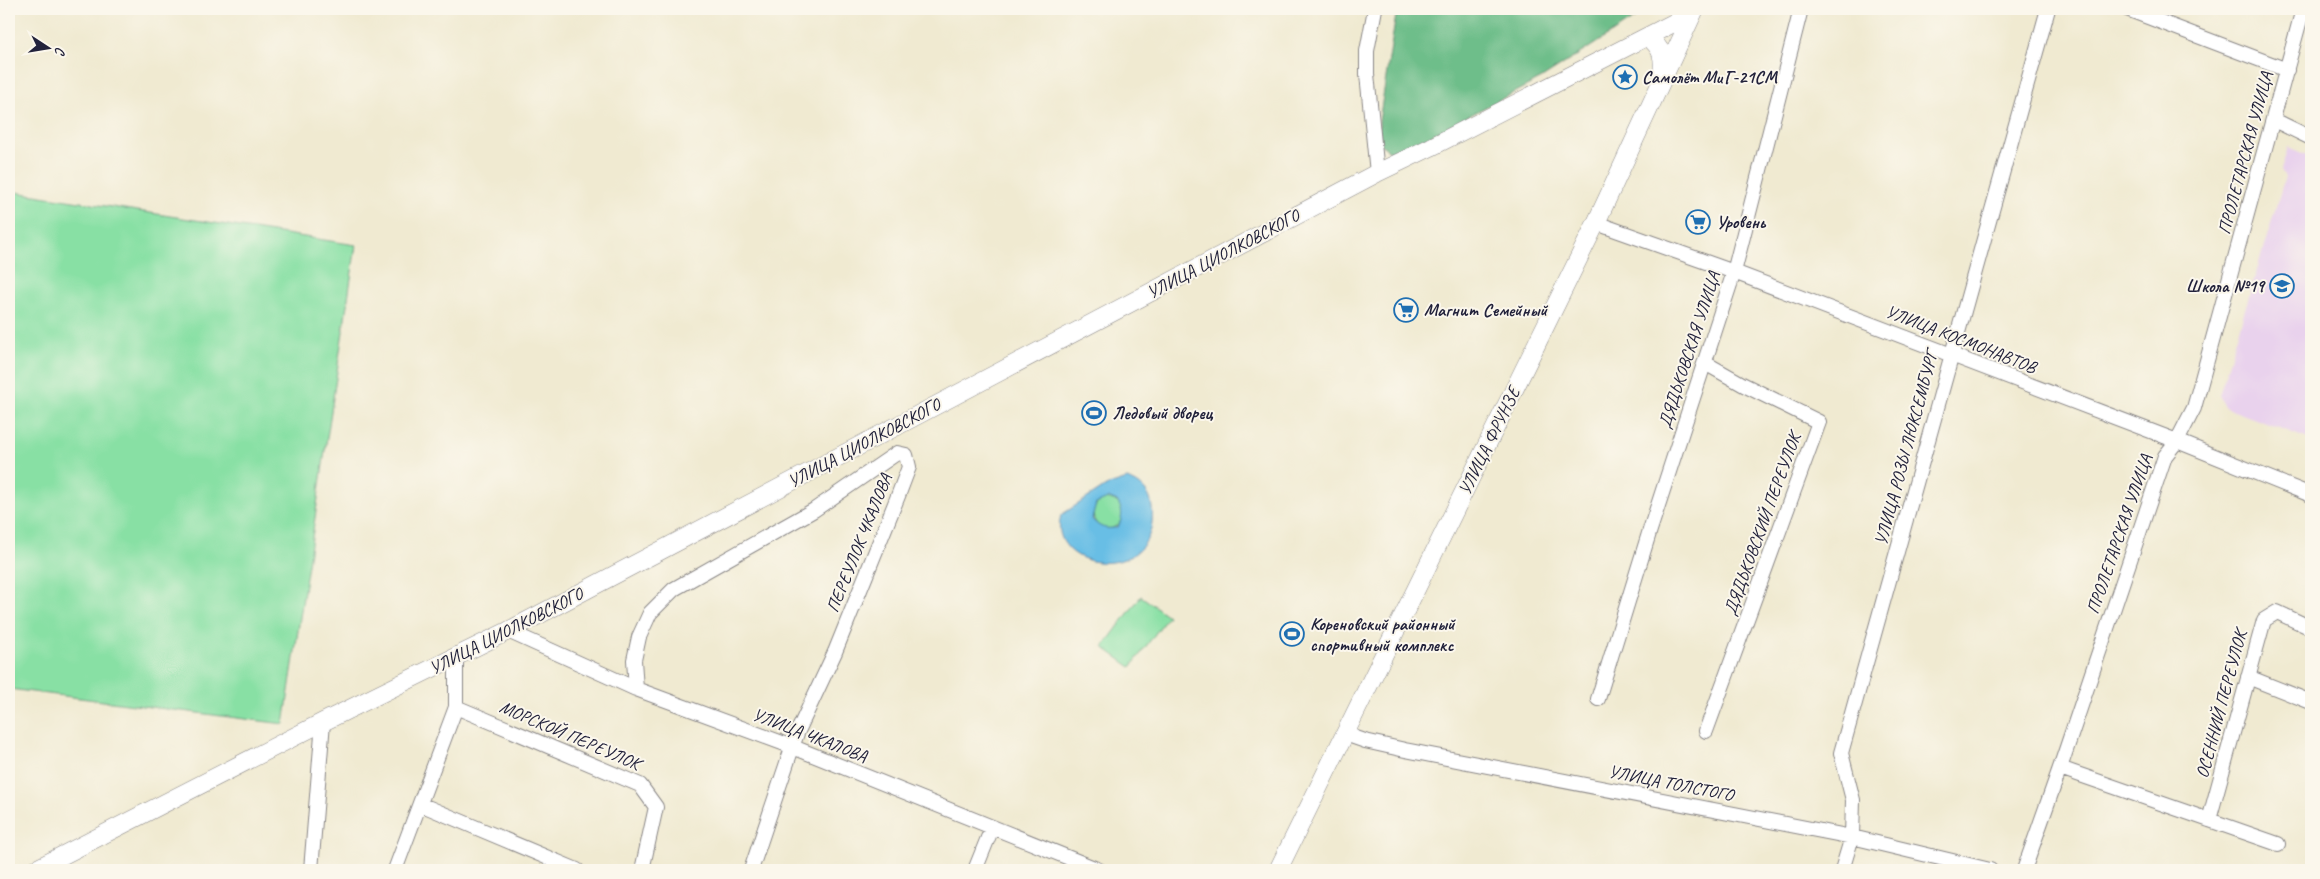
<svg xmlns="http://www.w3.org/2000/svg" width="2320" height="879" viewBox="0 0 2320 879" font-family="Caveat,sans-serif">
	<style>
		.built { fill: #e9d2ed }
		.green { fill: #88e0a4; stroke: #558170 }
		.forest { fill: #6ebe8a; stroke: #487062 }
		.water { fill: #68bee5; stroke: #457090; fill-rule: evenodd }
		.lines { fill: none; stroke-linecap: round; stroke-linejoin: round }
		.minor-casing { stroke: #898686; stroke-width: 16 }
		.major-casing { stroke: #898686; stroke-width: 19 }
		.minor { stroke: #fff; stroke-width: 14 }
		.major { stroke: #fff; stroke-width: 18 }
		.labels { text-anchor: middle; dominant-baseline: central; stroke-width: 4; stroke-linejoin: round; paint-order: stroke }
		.poi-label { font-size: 18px; font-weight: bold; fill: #22223b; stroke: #fbf7ec; text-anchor: start }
		.street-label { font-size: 18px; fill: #22223b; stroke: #fbf7ec }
	</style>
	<rect width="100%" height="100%" fill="#fbf7ec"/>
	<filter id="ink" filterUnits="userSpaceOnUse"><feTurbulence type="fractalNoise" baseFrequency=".02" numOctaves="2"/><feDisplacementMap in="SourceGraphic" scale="10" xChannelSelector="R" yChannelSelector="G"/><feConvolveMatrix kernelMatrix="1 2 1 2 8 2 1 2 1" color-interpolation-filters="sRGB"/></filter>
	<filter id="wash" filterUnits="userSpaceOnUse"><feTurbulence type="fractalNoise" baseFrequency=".0096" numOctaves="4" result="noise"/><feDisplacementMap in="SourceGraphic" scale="20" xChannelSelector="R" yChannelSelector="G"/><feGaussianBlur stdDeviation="1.12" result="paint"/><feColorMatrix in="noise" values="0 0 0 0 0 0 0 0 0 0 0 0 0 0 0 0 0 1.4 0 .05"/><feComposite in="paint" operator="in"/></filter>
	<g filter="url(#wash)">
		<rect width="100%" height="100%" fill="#f0ead1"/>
		<path class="built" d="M2288,147L2311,157V440L2226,408L2219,395L2285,177L2281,170Z"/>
		<path class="green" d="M9,191L356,245L284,724L9,689Z
			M1093 514a15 15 0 1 1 30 0a15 15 0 1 1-30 0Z
			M1141,596L1168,616L1131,667L1103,647Z"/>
		<path class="forest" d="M1397,9H1649L1542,78L1418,142L1390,151L1380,144L1379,121Z"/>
		<path class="water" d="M1127,479C1141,483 1151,493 1152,508C1160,586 1045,573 1061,515L1106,486ZM1110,498L1117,501C1123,510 1123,517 1118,527C1107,530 1099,528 1092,519L1096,504Z"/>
	</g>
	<g filter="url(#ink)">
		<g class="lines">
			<g class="minor-casing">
				<path id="minor" d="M1375,9L1367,51V74L1377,173
					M2127,9L2287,70
					M2274,120L2311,138
					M1596,223L1734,272L2177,441L2311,495
					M1705,363L1744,385L1819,422L1706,731
					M508,631L636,689L793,747L1099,870
					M2248,677L2311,702
					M636,689L634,660L639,637L650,613L674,589L814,510L897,453L906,455L909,467L898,496L835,652L797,733L751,870
					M1598,699L1650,530L1734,272L1801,9
					M456,707L640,785L656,807L642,870
					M1345,734L1365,741L1405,750L1852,837L1990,870
					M2060,768L2278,844
					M420,804L577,870
					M2209,820L2264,620L2277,612L2311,628
					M311,870L323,722
					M395,870L456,707V656
					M975,870L992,828
					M1842,870L1852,837L1853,800L1841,753L2048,9
					M2024,870L2060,768L2165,456L2177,441L2194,408L2303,9"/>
			</g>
			<g class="major-casing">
				<path id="major" d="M1648,37C1662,48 1664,56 1662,74
					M34,870L323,722L508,631L1377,173L1431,147L1693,13
					M1278,870L1596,223L1695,9"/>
			</g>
			<use href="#minor" class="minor"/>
			<use href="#major" class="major"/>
		</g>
	</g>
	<defs>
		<g id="sight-ring" transform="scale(1.25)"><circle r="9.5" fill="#fbf7ec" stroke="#1f6fb2" stroke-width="1.5"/><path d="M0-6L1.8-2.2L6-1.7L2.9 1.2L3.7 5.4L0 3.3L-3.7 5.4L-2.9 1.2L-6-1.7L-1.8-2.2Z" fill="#1f6fb2"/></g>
		<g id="supermarket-ring" transform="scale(1.25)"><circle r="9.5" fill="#fbf7ec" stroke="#1f6fb2" stroke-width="1.5"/><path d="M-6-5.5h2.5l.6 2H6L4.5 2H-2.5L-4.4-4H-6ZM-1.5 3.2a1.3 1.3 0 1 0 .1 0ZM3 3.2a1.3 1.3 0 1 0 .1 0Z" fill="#1f6fb2"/></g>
		<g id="school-ring" transform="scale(1.25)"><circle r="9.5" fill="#fbf7ec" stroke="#1f6fb2" stroke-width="1.5"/><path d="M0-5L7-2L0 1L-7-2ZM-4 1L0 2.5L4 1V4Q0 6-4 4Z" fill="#1f6fb2"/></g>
		<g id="stadium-ring" transform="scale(1.25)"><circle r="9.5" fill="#fbf7ec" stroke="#1f6fb2" stroke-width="1.5"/><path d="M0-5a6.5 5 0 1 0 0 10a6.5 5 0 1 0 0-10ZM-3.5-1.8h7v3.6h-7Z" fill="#1f6fb2"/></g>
	</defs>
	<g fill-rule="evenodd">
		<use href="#sight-ring" x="1625" y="77"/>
		<use href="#supermarket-ring" x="1698" y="222"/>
		<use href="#school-ring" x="2282" y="286"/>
		<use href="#supermarket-ring" x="1406" y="310"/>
		<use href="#stadium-ring" x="1094" y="413"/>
		<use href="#stadium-ring" x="1292" y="634"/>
	</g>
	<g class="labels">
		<g class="poi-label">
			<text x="1642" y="77">Самолёт МиГ-21СМ</text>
			<text x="1716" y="222">Уровень</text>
			<text x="2264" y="286" text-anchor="end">Школа №19</text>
			<text x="1424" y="310">Магнит Семейный</text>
			<text x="1112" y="413">Ледовый дворец</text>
			<text x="1310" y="624">Кореновский районный<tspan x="1310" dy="21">спортивный комплекс</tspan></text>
		</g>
		<g class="street-label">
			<text transform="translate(2245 153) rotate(-75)">ПРОЛЕТАРСКАЯ УЛИЦА</text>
			<text transform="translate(1223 254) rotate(-28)">УЛИЦА ЦИОЛКОВСКОГО</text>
			<text transform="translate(1961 339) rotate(21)">УЛИЦА КОСМОНАВТОВ</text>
			<text transform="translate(1689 350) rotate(-72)">ДЯДЬКОВСКАЯ УЛИЦА</text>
			<text transform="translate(1489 441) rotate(-64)">УЛИЦА ФРУНЗЕ</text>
			<text transform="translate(864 443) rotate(-28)">УЛИЦА ЦИОЛКОВСКОГО</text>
			<text transform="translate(1906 448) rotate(-75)">УЛИЦА РОЗЫ ЛЮКСЕМБУРГ</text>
			<text transform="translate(1762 524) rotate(-70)">ДЯДЬКОВСКИЙ ПЕРЕУЛОК</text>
			<text transform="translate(2119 534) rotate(-71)">ПРОЛЕТАРСКАЯ УЛИЦА</text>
			<text transform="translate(859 543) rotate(-68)">ПЕРЕУЛОК ЧКАЛОВА</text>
			<text transform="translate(506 631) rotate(-27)">УЛИЦА ЦИОЛКОВСКОГО</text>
			<text transform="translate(2221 704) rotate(-75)">ОСЕННИЙ ПЕРЕУЛОК</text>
			<text transform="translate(570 735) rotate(23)">МОРСКОЙ ПЕРЕУЛОК</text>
			<text transform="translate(810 735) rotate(21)">УЛИЦА ЧКАЛОВА</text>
			<text transform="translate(1671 783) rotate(11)">УЛИЦА ТОЛСТОГО</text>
		</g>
	</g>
	<rect width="2320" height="879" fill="none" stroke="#fbf7ec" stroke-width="30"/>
	<g transform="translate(48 48) rotate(102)" stroke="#fbf7ec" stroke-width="4" paint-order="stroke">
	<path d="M0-4L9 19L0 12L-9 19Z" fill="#22223b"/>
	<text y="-8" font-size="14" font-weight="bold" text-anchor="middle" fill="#22223b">С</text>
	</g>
</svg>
